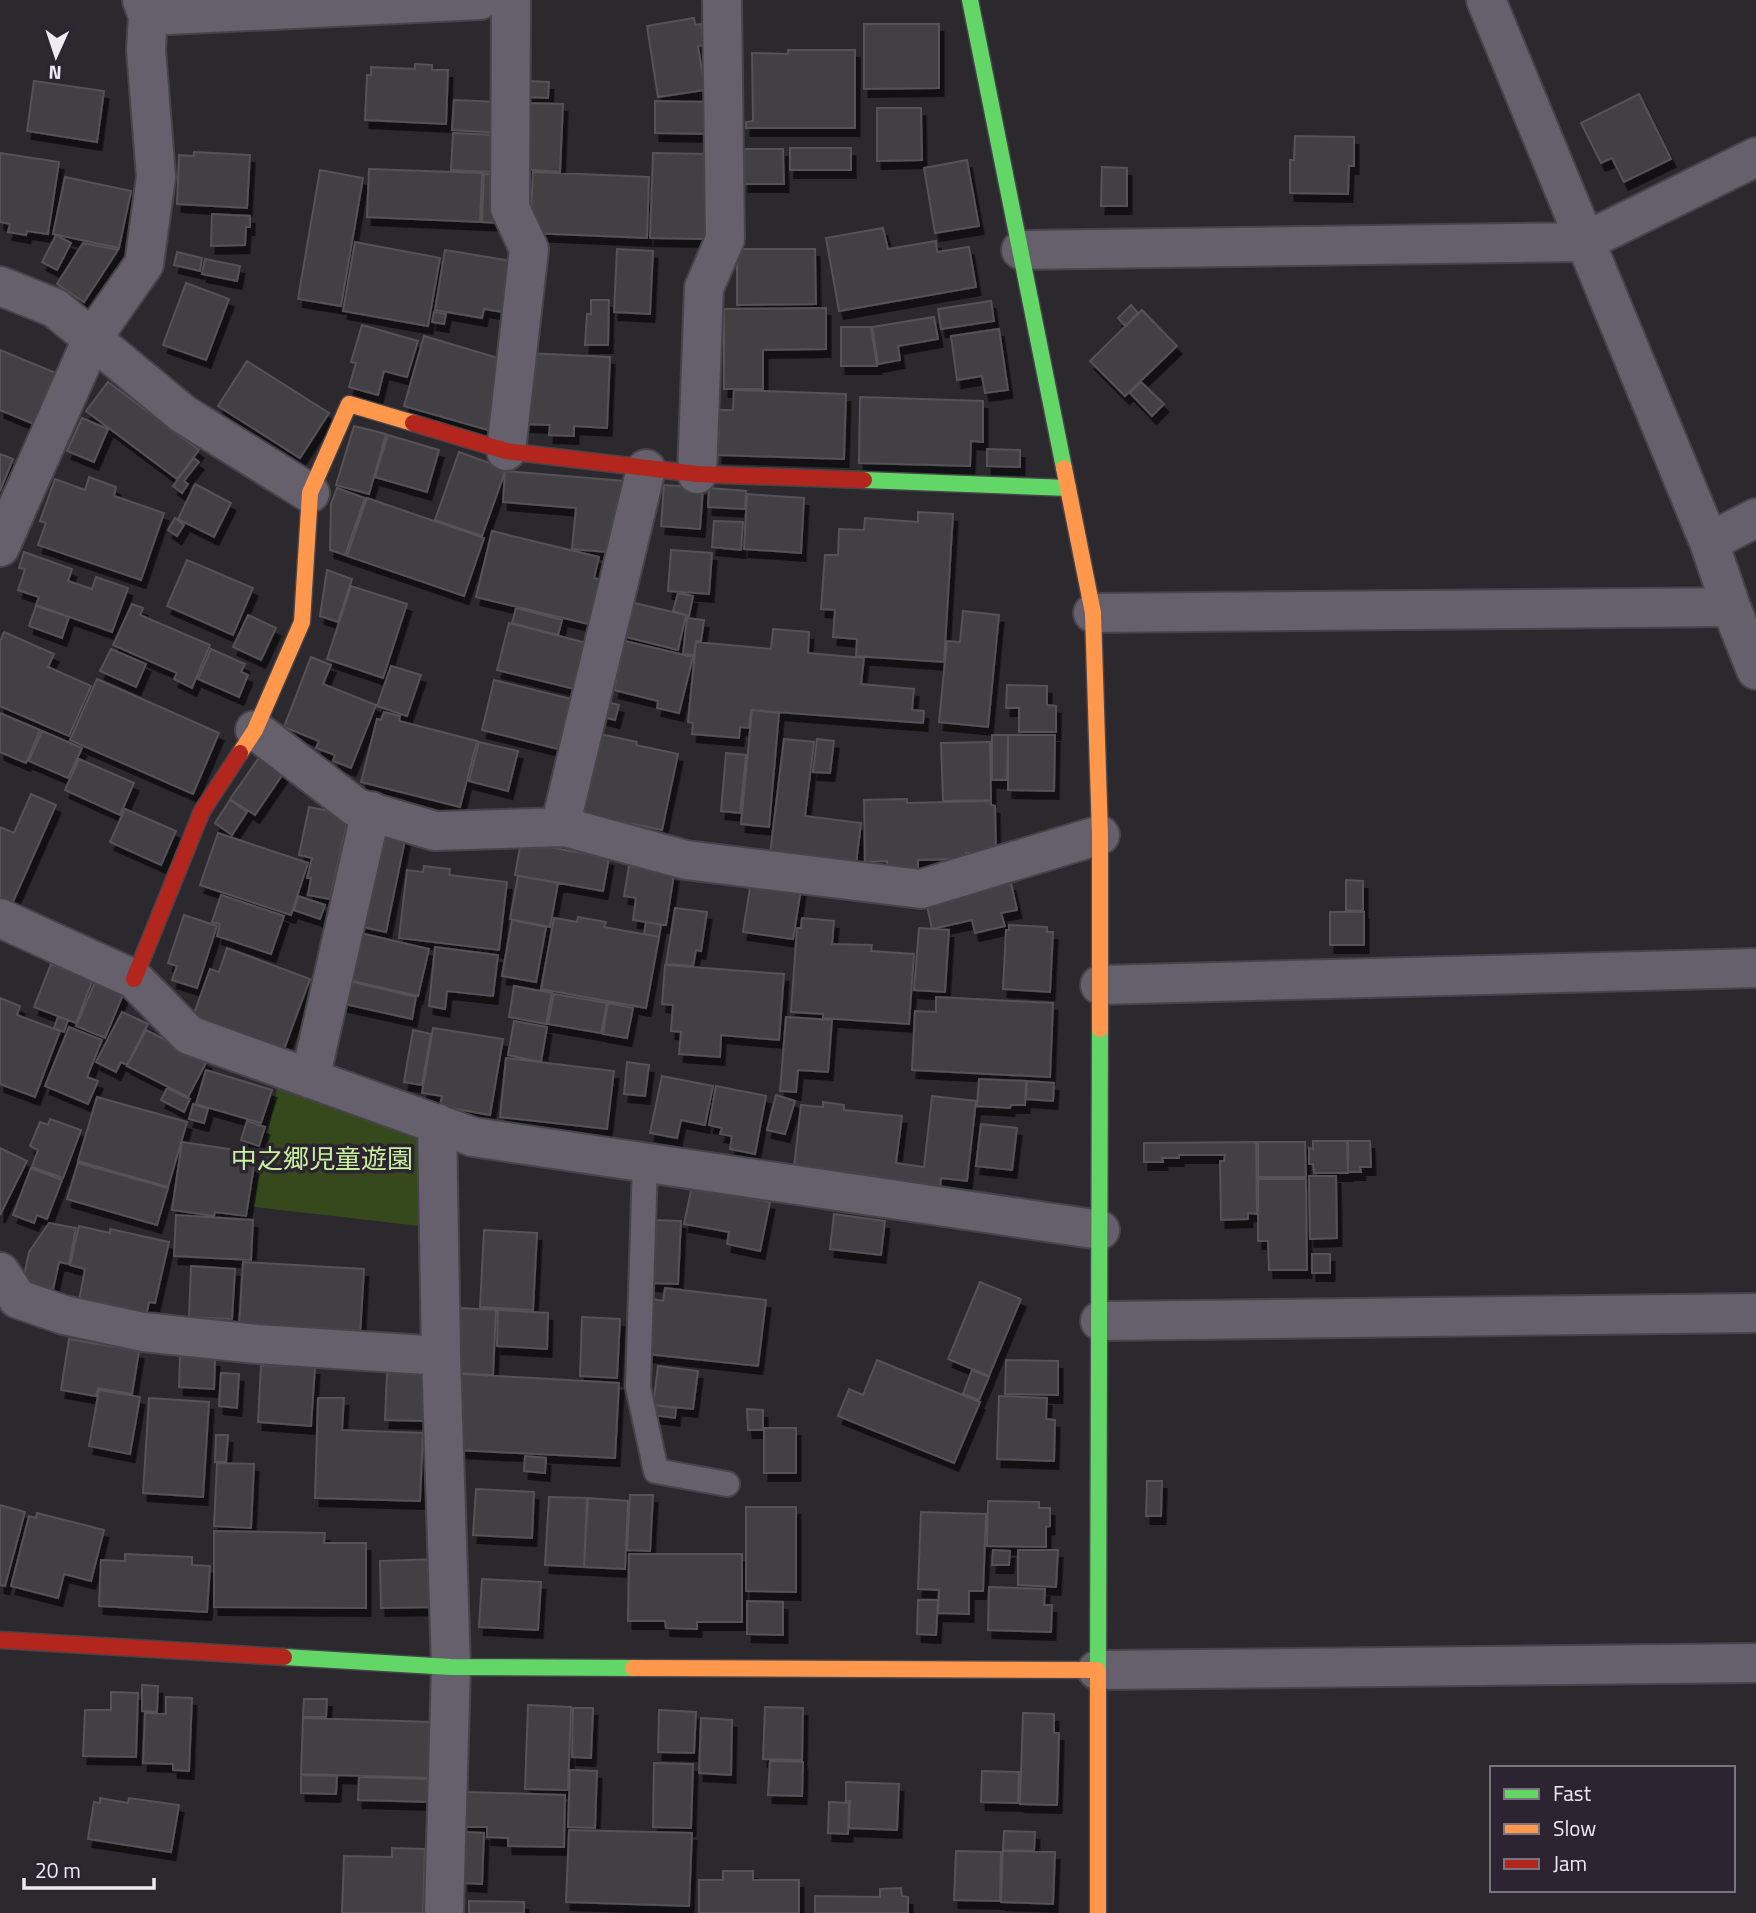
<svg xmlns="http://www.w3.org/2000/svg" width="1756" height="1913" viewBox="0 0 1756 1913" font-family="'Titillium Web','Noto Sans JP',sans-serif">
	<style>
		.green { fill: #36491d }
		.building { fill: #423f45; stroke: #545257; stroke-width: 2; filter: url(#shadow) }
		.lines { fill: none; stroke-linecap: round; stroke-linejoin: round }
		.lane-casing { stroke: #464449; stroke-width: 28 }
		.street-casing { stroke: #464449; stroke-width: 42 }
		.fast-casing { stroke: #464449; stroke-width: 19 }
		.slow-casing { stroke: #464449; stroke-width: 19 }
		.jam-casing { stroke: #464449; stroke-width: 19 }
		.lane { stroke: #665f6c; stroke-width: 24 }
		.street { stroke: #665f6c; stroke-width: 38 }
		.fast { stroke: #63d668; stroke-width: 16 }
		.slow { stroke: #ff974d; stroke-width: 16 }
		.jam { stroke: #b3261e; stroke-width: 16 }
		.labels { text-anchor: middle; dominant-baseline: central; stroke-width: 7; stroke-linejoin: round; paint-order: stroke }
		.park-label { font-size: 26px; fill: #c9f19b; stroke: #2c2531 }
	</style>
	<defs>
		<filter id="shadow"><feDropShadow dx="4.5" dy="8" stdDeviation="0" flood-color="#0009"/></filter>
	</defs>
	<rect width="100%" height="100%" fill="#2b282e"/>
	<path class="green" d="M278,1084L426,1131L429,1227L253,1207Z"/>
	<path class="building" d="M694,18L695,25L701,24L704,45L698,46L705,90L658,97L647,26Z
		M864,24H939V88L864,89Z
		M788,50H855V128H746V122L753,121L752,53L788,54Z
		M415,64L432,65V70H448L446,124L365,120L367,75H371V67L415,69Z
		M34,81L104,91L97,142L27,131Z
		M528,81L549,82L548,98L527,97Z
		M1639,94L1671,159L1624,182L1612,158L1601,163L1581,123Z
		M454,100L501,102L500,133L452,130Z
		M655,101L707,102L706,134L655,133Z
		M525,103L563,104L560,172L522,169Z
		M877,108H921L922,160L877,161Z
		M453,133L494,135L493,172L451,170Z
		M1295,136L1354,137V166H1349L1348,194L1290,193V160H1294Z
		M790,148H851V170H790Z
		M744,149H783L784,184H744Z
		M194,152L250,155L247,208L177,204L179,155L194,156Z
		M0,153L59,162L48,234L27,231L26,235L8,232L10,224L0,222Z
		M653,153L707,154L705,239L650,238Z
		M967,160L979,226L935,233L924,168Z
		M1102,167L1127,168V206H1101Z
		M369,169L482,173L480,222L367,217Z
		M320,170L363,178L341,306L298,299Z
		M533,172L649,177L647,238L530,233Z
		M484,174L503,175L500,223L482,222Z
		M65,177L131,191L119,248L53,234Z
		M212,214L250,216V227H246L245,245L211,246Z
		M883,228L888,249L936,241L937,252L969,247L976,287L839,311L826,238Z
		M56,235L71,243L57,270L42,262Z
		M355,242L440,258L428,326L343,311Z
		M83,243L118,250L84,302L57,284Z
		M617,249L653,251L650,314L614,312Z
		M737,249H815L816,304L737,305Z
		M445,250L512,261L503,312L484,309L482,318L435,310Z
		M177,252L202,258L200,271L174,265Z
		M205,259L240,266L237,281L202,274Z
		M186,283L229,299L206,360L163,345Z
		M591,300H609L608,345H585L587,314H591Z
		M991,301L994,321L941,329L938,309Z
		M1131,305L1138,313L1125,326L1118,318Z
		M826,308V349L763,350V389H724V309Z
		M1142,310L1177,346L1125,396L1090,361Z
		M434,312L446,314L444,324L432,322Z
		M934,317L938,339L898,346L900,360L878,364L872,327Z
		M362,325L418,341L407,377L384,371L378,395L349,387L356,363L351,362Z
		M841,327H871L877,366H841Z
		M999,329L1008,390L985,393L982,376L957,380L951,336Z
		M424,336L508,361L488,430L404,406Z
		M0,350L56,373L34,424L0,410Z
		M526,353L610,357L607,428L574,426V436L549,435L550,425L523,424Z
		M247,361L329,413L300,458L218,406Z
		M108,382L199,450L177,479L86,411Z
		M1141,382L1164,404L1152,416L1130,393Z
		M734,390L846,394L844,459L718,455L719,410H733Z
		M860,397L983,401V442L971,441L970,466L859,463Z
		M82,418L108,429L94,462L67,451Z
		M354,426L386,434L369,494L336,485Z
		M388,435L439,450L427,492L375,477Z
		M987,449L1020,450V467L987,466Z
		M459,452L506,469L482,536L435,520Z
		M0,454L13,459L0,491Z
		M194,458L199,462L184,481L188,484L182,493L173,486Z
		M505,471L624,481L618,553L572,549L576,508L503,502Z
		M89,477L116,487L114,496L164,513L141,580L38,545L46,523L40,521L55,479L85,490Z
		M195,484L231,503L214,537L178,519Z
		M664,485L703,488L700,529L661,526Z
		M337,488L365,498L345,555L330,550L331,504Z
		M709,488L746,491L745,509L708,507Z
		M747,494L804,498L801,553L744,549Z
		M367,498L484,538L464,596L347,556Z
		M918,512L953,514L944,662L856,656L857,639L833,637L835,610L821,609L825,555H838L839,529L864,530L865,518L918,522Z
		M175,518L184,525L177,536L168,530Z
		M714,521L743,522L741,550L712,547Z
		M492,531L599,557L594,578L612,583L601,627L476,597Z
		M671,550L712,553L709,594L668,591Z
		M24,552L72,569L68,581L92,589L96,577L128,588L112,632L36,605L39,597L18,590L25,569L19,568Z
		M187,560L253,588L233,635L167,606Z
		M327,570L352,579L338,622L320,616Z
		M351,586L407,604L383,678L327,659Z
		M678,593L693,596L689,616L673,611Z
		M630,602L686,615L678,650L622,636Z
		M132,604L143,608L140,615L210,645L192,688L174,679L177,673L113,645Z
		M36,606L69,617L62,638L29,626Z
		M516,608L562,620L558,635L512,623Z
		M963,611L999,615L988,727L939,722L947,641L960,642Z
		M248,615L276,628L261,660L233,647Z
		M687,618L704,620L701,641H696L694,655L683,654Z
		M509,623L598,646L587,692L497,670Z
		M773,629L809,632L808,653L864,658L861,684L914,689L912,710L924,711L923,723L751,710L749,728L740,727L739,738L692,734L693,723L688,722L696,642L771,649Z
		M4,632L54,654L48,667L91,686L69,736L0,706V642Z
		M625,641L693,657L679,713L657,708L658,701L614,690Z
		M111,649L146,664L136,687L100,671Z
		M211,649L245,664L241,672L248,675L239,697L198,679Z
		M311,657L331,665L323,684L376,705L351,768L333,761L335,755L316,748L319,741L284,727Z
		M391,666L421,675L407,716L377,706Z
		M97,679L219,733L193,794L70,740Z
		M494,680L583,702L570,752L482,730Z
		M1007,685L1047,686V705L1056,706V732H1019V708H1006Z
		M607,702L619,705L615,720L603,717Z
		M752,710L779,713L769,827L741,824Z
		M384,712L400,716L399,721L477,741L460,807L361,782L377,719L381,720Z
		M0,713L40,730L26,763L0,752Z
		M42,731L82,748L68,778L29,761Z
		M600,734L637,742L636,745L678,754L662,830L583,814Z
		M992,735H1008L1007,780H992Z
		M1008,735H1055L1054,791L1008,790Z
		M784,739L814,742L805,816L861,823L856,864L770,854Z
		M817,739L834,741L830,773L813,772Z
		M479,742L518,751L508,791L469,781Z
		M990,742L991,800L943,801L941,743Z
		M263,752L287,768L255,815L230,799Z
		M726,753L746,755L740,813L721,811Z
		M79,759L134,783L120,815L65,790Z
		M31,794L56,805L12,904L0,899V827L14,833Z
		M907,799V803L991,801V805L995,806L996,853H966L967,859L918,860V869L887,870V861L865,862L864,800Z
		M230,800L247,812L232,835L215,823Z
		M309,807L349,815L330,899L308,895L311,878H307L312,858L299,855Z
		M125,809L176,831L161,865L110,842Z
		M377,829L406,835L386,932L357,926Z
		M218,833L308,863L291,915L200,885Z
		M521,842L609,858L603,891L515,875Z
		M424,866L450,869L449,875L507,882L499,950L399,938L407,870L423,872Z
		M629,866L674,874L666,925L633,920L636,898L624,896Z
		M518,876L558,883L550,927L510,919Z
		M1346,880L1363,881V911L1346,910Z
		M751,881L801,889L793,939L743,932Z
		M1011,883L1017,910L1001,913L1005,926L975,933L972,920L932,929L926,901Z
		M221,895L284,916L271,954L217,936L220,924L212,922Z
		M298,896L325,905L320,919L294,910Z
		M675,908L707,912L701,951L696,950L693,966L666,964Z
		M1330,912H1364V945H1330Z
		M184,915L217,926L197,988L172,980L177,966L168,963Z
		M578,917L606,922L604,927L659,937L646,1008L541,989L554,918L577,922Z
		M802,918L834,921L832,944L872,945L871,951L914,954L909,1024L823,1018V1014L791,1012L797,928H801Z
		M512,920L546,927L536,982L502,976Z
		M646,922L661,925L659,937L644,934Z
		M1009,925L1047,927V932H1053L1050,992L1003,989L1006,930H1009Z
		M919,928L949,930L945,992L914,990Z
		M356,932L429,949L418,996L344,979Z
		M435,947L498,955L493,996L447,991L445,1009L429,1006Z
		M227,948L310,979L283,1052L192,1019L210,969L219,972Z
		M51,964L93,979L76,1023L34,1007Z
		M665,965L784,974L779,1040L721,1035L720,1057L679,1054L681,1032L671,1031L673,1005L662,1004Z
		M96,980L124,992L105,1038L76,1026Z
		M345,980L416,997L412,1019L340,1003Z
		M514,986L552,993L546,1024L509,1017Z
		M554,994L607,1003L601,1033L548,1024Z
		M936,997L1053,1003L1050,1077L912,1070L915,1011L936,1012Z
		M0,998L20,1006L17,1015L60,1031L35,1097L0,1084Z
		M608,1003L633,1008L627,1038L603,1034Z
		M122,1012L148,1024L127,1065L121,1062L116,1072L96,1062Z
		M58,1017L68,1020L64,1032L54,1028Z
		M786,1017L832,1020L828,1072L798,1070L796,1092L780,1091Z
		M514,1021L547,1027L541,1062L508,1055Z
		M69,1027L102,1040L87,1077L98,1081L88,1104L45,1086Z
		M433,1028L503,1039L490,1115L440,1106L442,1096L422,1093Z
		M146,1030L207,1061L188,1097L127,1066Z
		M413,1030L431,1034L422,1085L404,1082Z
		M506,1058L614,1071L607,1129L500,1117Z
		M627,1062L649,1065L645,1096L624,1094Z
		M206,1070L272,1090L261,1123L196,1104Z
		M662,1076L713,1086L705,1125L681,1120L677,1138L650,1133Z
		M979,1079L1026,1081L1025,1105H1011L1010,1108L977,1106Z
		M1027,1081L1054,1083L1053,1101L1026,1099Z
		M716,1086L766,1096L755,1154L730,1149L732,1136L720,1134L722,1128L709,1125Z
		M167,1088L190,1099L184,1112L161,1100Z
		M776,1095L795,1101L785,1134L767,1130Z
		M932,1096L976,1101L967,1181L941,1178L940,1190L887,1183L888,1178L794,1167L801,1105L823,1107V1102L844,1105V1110L902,1116L896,1163L924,1167Z
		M97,1097L187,1122L168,1187L78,1161Z
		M193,1104L208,1109L204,1123L189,1119Z
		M50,1119L81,1130L63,1178L32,1167L38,1150L30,1146L40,1122L48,1125Z
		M247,1121L265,1127L259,1146L241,1140Z
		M981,1124L1017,1128L1012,1170L976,1166Z
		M1313,1141H1347L1348,1173H1314L1313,1164H1309V1148L1313,1149Z
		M1348,1141H1370L1371,1167H1360L1361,1172H1348Z
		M182,1142L256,1153L246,1216L215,1212L214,1216L172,1210Z
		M1256,1142L1257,1214L1248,1213V1219L1221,1220L1220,1161H1224L1225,1155H1179V1158H1162L1163,1162H1144V1143Z
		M1258,1142H1305L1306,1177H1258Z
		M0,1148L27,1161L0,1215Z
		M78,1163L168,1188L157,1225L67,1199Z
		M31,1168L62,1180L47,1219L37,1215L34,1223L13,1215Z
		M1309,1176H1336L1337,1238L1310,1239Z
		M1258,1179H1306L1307,1270H1269L1268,1241H1258Z
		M692,1186L770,1202L760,1251L727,1244L729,1232L684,1224Z
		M834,1214L885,1221L881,1255L830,1249Z
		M176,1215L253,1220L251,1260L174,1256Z
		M652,1220L681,1221L678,1284L649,1283Z
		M49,1223L76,1228L69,1264L59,1262L52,1294L23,1281L29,1252Z
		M79,1226L110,1233V1229L169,1242L155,1303L149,1302L146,1316L79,1301L85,1269L70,1265Z
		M484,1230L537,1233L533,1310L480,1307Z
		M1312,1254H1330V1273H1312Z
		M243,1262L364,1269L360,1335L239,1328Z
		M191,1266L235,1269L232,1319L189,1317Z
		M980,1282L1021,1299L989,1376L948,1359Z
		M665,1288L766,1300L758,1366L647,1354L653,1299L663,1301Z
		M459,1308L496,1310L493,1375L456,1373Z
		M498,1310L548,1313L547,1349L497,1346Z
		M582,1317L620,1319L617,1378L580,1376Z
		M69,1339L139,1351L132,1394L98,1388L96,1396L61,1390Z
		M180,1356L215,1359L214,1389L179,1387Z
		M877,1360L980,1402L954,1463L838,1416L849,1389L863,1395Z
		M1006,1360L1058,1361V1395L1005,1394Z
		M261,1365L315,1367L311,1426L258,1422Z
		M658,1366L698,1371L693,1409L653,1405Z
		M972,1370L989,1377L979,1400L963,1394Z
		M387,1372L424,1373L423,1421L385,1420Z
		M221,1373L239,1374L237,1408L219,1406Z
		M461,1374L619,1383L615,1458L457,1450Z
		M99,1390L140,1397L130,1454L89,1446Z
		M999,1396L1047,1398L1046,1419L1055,1420L1054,1461L997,1459Z
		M149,1398L209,1402L203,1497L143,1493Z
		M318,1398H344L342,1430L423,1433L420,1501L315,1498Z
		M653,1405L676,1408L675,1418L652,1415Z
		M747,1409L763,1410V1430H748Z
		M764,1428H796V1473H764Z
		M216,1435H228L226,1462H215Z
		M525,1456L546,1458L545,1473L524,1471Z
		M217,1463L254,1464L251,1528L214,1526Z
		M1147,1481H1162L1161,1516H1146Z
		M476,1489L534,1492L532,1538L473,1535Z
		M630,1495H653L650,1551L627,1550Z
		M549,1497L587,1498L584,1567L545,1565Z
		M588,1498L628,1501L625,1569L584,1567Z
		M988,1501L1039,1502V1508H1050V1526L1046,1527V1547L987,1546Z
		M0,1505L25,1512L5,1586L0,1585Z
		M746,1507H796V1592L746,1591Z
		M921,1512L986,1514L983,1591H969V1614L938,1613L939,1590L918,1589Z
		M37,1513L104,1530L91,1581L64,1574L58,1598L11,1586L29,1516L36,1518Z
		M214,1531L325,1533L324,1543H366V1608L214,1607Z
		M993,1550L1010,1551L1009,1565H992Z
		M1018,1550H1058L1056,1587L1018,1585Z
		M125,1554L192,1557V1565L210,1566L207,1612L99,1606L101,1560L125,1561Z
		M629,1554H742V1622H697V1629L666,1628L665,1621H628Z
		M439,1559L440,1607L381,1608L380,1561Z
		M482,1579L541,1582L538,1630L479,1627Z
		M989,1587L1045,1589L1044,1605H1052L1051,1632L988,1630Z
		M918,1600H938L936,1635L917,1634Z
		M747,1601L783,1602V1635L747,1634Z
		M142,1685L158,1686L157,1712L142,1711Z
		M111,1692L138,1693L136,1757L83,1756L85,1710H111Z
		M166,1697L192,1698L189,1771L173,1770V1764L143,1763L145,1713L166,1714Z
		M304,1699H327L326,1717H303Z
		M528,1705L571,1707L568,1790L525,1789Z
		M765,1707L803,1708L802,1760L763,1759Z
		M573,1708H593L591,1758L572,1757Z
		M659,1710L696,1712L694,1753L658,1752Z
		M1023,1713L1054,1714V1733H1059L1057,1805L1020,1804Z
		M303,1718L433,1722L432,1778L301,1774Z
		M701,1718L732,1720L731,1775L699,1773Z
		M770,1761L803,1762L802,1796L768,1795Z
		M654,1763L693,1764L691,1828L653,1827Z
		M570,1770L597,1771L595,1828L568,1827Z
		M982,1771L1019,1772L1018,1803L981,1802Z
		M301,1775L337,1776L336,1794L301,1793Z
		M359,1777L431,1779L430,1802L358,1800Z
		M846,1782L899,1784L897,1830L849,1828L850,1801L846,1802Z
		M465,1792L565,1795L564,1847L508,1846V1838L487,1837V1827H464Z
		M100,1798L128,1803L129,1798L179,1805L171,1852L88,1839L94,1802L100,1803Z
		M829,1802L849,1803L848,1834L828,1833Z
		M569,1830L692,1833L689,1906L566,1902Z
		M1004,1831L1035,1832L1034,1851L1003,1850Z
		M465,1832L484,1833L482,1884L464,1883Z
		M392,1848L425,1849L423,1913H342L344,1856L392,1857Z
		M956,1851L1001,1852L1000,1901L954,1900Z
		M1003,1851L1055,1852L1053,1904L1001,1902Z
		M723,1871H753V1880H799V1913H699V1880H723Z
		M901,1888L902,1896L908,1897V1913H815V1896L880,1897V1889Z
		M469,1901L524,1902V1913H469Z"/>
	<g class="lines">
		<g class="lane-casing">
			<path id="lane" d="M645,1164L638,1387L656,1471L727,1484"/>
		</g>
		<g class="street-casing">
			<path id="street" d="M1486,0L1709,542L1731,607L1756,670
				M148,16L480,0
				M1021,250L1584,242L1756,157
				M0,286L55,308L183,414L310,493
				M506,451L529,249L510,208L511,0
				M697,474L704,288L725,239L722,0
				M1709,542L1756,518
				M0,547L93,337L144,264L156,177L146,50L148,16L142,0
				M1093,613L1731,607
				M255,730L357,808L435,831L565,827L686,860L921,889L1100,835
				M560,827L646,469
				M0,918L134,979L189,1035L473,1137L1100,1230
				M1100,985L1756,968
				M310,1079L371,811
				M437,1123L441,1356L451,1667L444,1913
				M0,1272L18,1299L64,1315L143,1332L257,1344L441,1356
				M1100,1321L1756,1313
				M1097,1670L1756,1663"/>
		</g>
		<g class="fast-casing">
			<path id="fast" d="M970,0L1064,468
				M864,480L1068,488
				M284,1657L451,1667L633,1668
				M1098,1675L1100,1029"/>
		</g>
		<g class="slow-casing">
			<path id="slow" d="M1064,468L1093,613L1100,835V1029
				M240,753L255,730L302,622L310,493L349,404L413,423
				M633,1668L1097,1670
				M1098,1913V1675"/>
		</g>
		<g class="jam-casing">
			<path id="jam" d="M413,423L506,451L697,474L864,480
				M134,979L202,811L240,753
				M0,1640L284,1657"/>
		</g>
		<use href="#lane" class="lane"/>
		<use href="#street" class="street"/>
		<use href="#fast" class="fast"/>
		<use href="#slow" class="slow"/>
		<use href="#jam" class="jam"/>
	</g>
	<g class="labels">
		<g class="park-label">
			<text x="322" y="1158">中之郷児童遊園</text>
		</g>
	</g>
	<rect x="1490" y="1766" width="245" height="126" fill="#2c2531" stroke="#7a747e" stroke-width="2"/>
	<rect x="1504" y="1789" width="35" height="10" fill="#63d668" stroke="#7a747e" stroke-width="2"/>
	<text x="1553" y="1801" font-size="21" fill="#efeaf2">Fast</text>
	<rect x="1504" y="1824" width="35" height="10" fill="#ff974d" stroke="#7a747e" stroke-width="2"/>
	<text x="1553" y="1836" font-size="21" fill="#efeaf2">Slow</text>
	<rect x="1504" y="1859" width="35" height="10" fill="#b3261e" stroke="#7a747e" stroke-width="2"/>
	<text x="1553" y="1871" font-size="21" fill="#efeaf2">Jam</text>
	<g transform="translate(56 56) rotate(183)" stroke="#2c2531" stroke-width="5" paint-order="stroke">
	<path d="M0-5L12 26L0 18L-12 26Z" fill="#efeaf2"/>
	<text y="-10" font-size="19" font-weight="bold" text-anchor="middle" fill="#efeaf2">N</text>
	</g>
	<path d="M24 1878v10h130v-10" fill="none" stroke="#efeaf2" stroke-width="3.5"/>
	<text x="35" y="1878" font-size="21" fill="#efeaf2" stroke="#2c2531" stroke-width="5" paint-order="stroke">20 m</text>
</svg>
